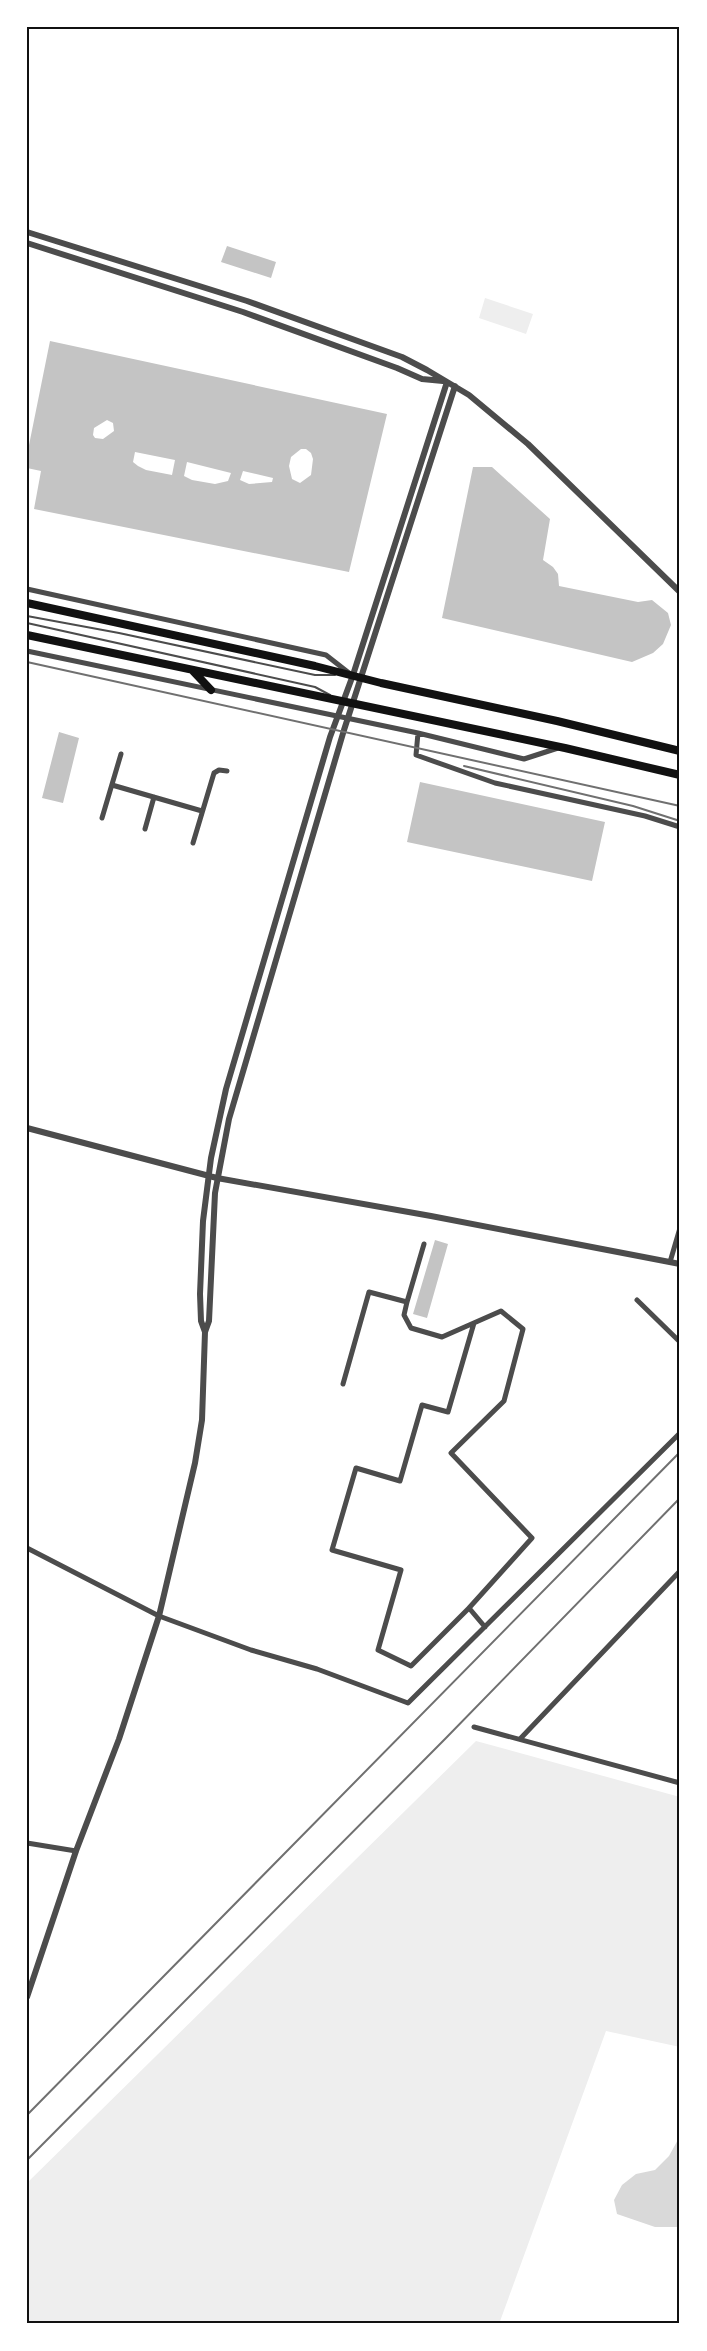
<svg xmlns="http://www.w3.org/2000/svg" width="707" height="2351" viewBox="0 0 707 2351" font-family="'Nunito Sans',sans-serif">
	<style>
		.green { fill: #eee }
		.water { fill: #d9d9d9 }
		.building { fill: #c4c4c4; fill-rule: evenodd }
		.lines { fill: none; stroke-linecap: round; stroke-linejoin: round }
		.service { stroke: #4c4c4c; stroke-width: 2 }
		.minor { stroke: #4c4c4c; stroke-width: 5 }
		.tertiary { stroke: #4c4c4c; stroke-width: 6 }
		.primary { stroke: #111; stroke-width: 8 }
		.rail { stroke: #707070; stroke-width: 2 }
		.neatline { fill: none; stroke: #111; stroke-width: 2 }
	</style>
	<rect width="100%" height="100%" fill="#fff"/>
	<path class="green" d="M485,298L533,314L526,334L479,318Z
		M476,1741L680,1797V2047L606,2031L499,2324H27V2183Z"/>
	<path class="water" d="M680,2136V2227H655L617,2214L614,2200L622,2185L636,2174L655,2170L669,2156Z"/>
	<path class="building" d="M227,246L276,262L271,278L221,262Z
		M50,341L387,414L349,572L34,509L41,471L27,468V455ZM107,420L113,423L114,431L103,439L95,438L93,435L94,428ZM301,449H306L311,453L313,459L311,475L300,483L292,479L289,466L291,457ZM135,452L175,460L172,475L146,470L138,466L133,462ZM187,462L231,473L228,481L215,484L192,480L184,476ZM243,471L273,478L272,482L249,484L240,480Z
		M473,467H492L550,519L543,560L553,567L558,574L559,586L638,602L652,600L668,613L671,625L663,644L653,653L632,662L442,618Z
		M59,732L79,738L63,803L42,798Z
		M420,782L605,822L592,881L407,842Z
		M435,1240L448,1244L427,1318L413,1314Z"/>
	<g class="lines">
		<path class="service" d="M27,616L119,633L315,675H335
			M27,623L315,687L330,695"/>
		<path class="minor" d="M27,589L326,655L349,673
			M27,651L418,733L524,759L558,748
			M418,733L416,755L495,783L645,816L680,827
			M112,785L202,811
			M102,818L121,754
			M145,829L154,797
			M193,843L214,773L219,770L227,771
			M670,1262L680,1228
			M637,1300L680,1342
			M407,1302L404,1315L411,1328L442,1337L501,1311L523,1329L504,1401L451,1453L532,1538L469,1608L485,1627
			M343,1384L369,1292L407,1302L424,1244
			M27,1548L159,1616L251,1650L317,1669L408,1703L680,1433
			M469,1608L411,1666L378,1650L401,1570L332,1550L356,1468L400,1481L422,1405L448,1412L474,1323
			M474,1727L680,1783
			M520,1739L680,1571
			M27,1843L76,1851"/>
		<path class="tertiary" d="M27,232L247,301L402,357L427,370L469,395L528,444L680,592
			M27,243L243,312L397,368L422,379L443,381
			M27,1128L217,1178L431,1216L680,1264
			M205,1332L209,1321L215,1193L229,1119L344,730L455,386
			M27,1997L76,1851L119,1739L159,1616L195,1463L202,1420L205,1332L201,1321L200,1294L203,1221L211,1158L226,1089L330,737L353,675L447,382"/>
		<path class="primary" d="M27,603L315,666L381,683L557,721L680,751
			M27,635L565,748L680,775
			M193,671L211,690"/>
		<path class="rail" d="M27,662L680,806
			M464,766L633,806L680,821
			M27,2115L680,1452
			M27,2160L445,1739L680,1498"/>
	</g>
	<rect width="707" height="2351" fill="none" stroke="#ffffff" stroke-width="57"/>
	<rect x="28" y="28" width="650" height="2294" class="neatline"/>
</svg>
